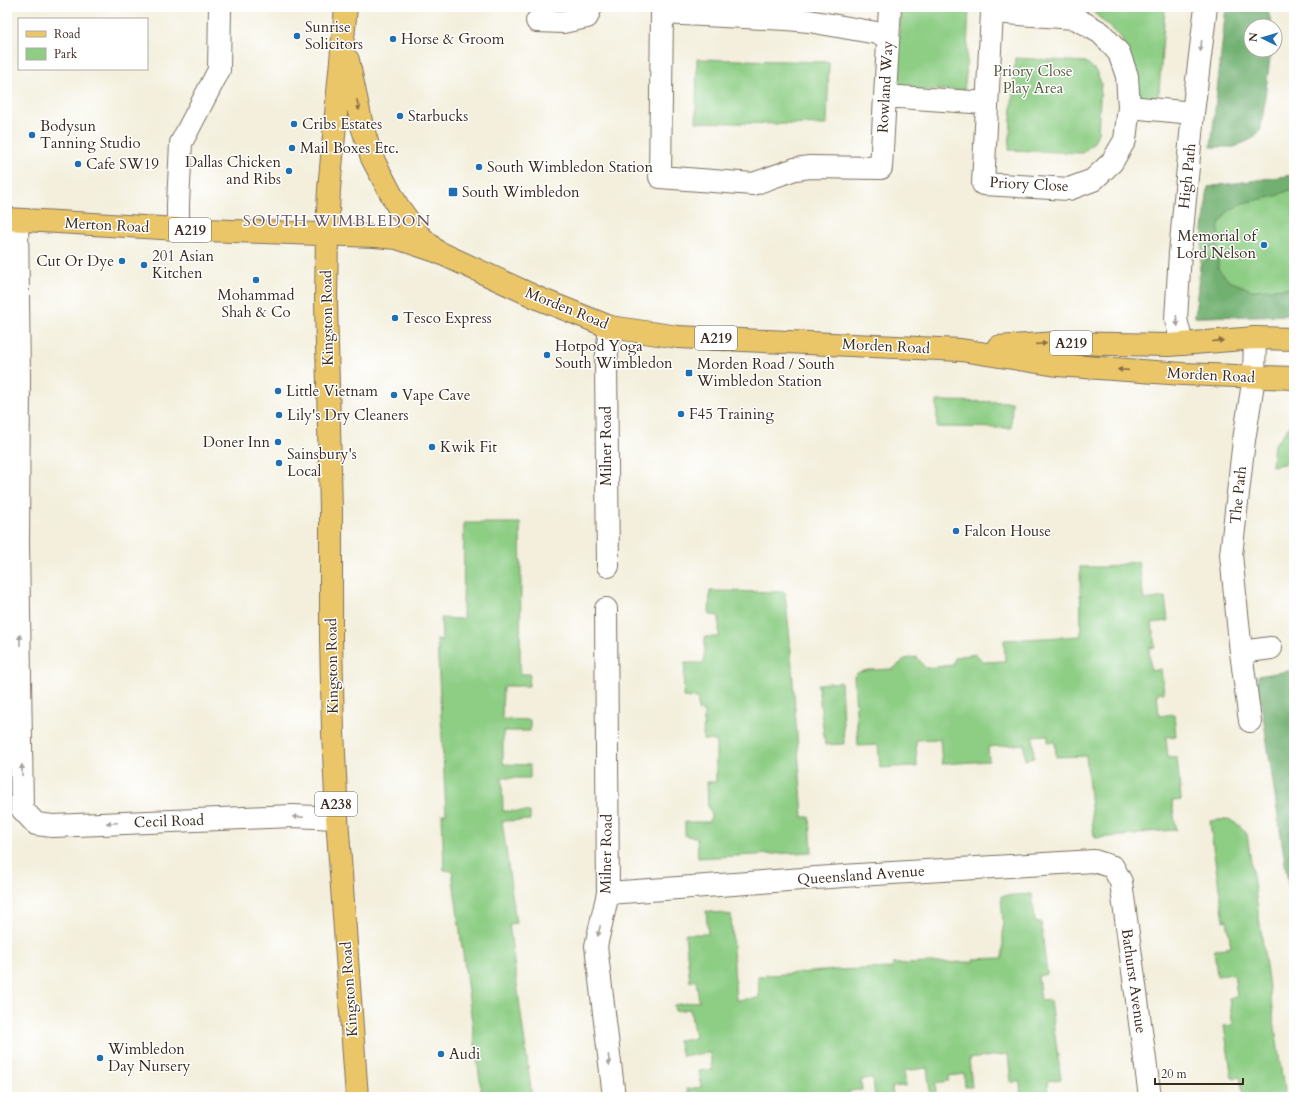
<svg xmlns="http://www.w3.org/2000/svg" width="1301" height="1104" viewBox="0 0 1301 1104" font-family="Cardo,serif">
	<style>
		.green { fill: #8dcd84; stroke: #647c51 }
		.forest { fill: #72b072; stroke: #566d48 }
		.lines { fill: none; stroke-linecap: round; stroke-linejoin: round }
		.minor-casing { stroke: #7b6f60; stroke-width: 24 }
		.major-casing { stroke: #7b6f60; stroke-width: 24 }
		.minor { stroke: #fff; stroke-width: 22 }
		.major { stroke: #ebc669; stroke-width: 22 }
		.oneway { fill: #a79f9a }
		.oneway2 { fill: #8a7040 }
		.poi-dot { fill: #1f6fb2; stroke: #fff; stroke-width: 1.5 }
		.labels { text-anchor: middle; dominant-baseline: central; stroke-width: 3; stroke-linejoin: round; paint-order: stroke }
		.shield { fill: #fff; stroke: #766a62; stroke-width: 1 }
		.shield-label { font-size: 14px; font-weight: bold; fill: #3b2a1e }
		.poi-label { font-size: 15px; fill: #3b2a1e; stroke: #fff; text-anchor: start }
		.park-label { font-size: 15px; fill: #545b3d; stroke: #fff }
		.street-label { font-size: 15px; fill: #3b2a1e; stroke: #fff }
		.neighbourhood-label { font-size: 16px; letter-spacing: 1px; fill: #6b565c; stroke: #fff }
	</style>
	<rect width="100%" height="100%" fill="#fff"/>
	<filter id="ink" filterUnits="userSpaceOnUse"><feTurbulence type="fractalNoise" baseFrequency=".025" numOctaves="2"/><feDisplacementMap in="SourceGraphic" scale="8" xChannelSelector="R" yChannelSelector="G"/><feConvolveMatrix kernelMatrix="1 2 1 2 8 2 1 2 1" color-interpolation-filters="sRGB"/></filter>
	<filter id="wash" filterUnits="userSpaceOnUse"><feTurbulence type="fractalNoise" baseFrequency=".012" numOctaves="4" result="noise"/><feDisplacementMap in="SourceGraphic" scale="16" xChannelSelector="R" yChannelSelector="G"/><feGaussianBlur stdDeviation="0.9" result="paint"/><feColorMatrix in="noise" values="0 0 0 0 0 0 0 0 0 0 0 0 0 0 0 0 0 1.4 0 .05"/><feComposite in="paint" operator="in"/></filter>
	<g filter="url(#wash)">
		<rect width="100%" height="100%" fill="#f3efdc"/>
		<path class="green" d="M901,7H969L966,75L964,90H904L896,80Z
			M1094,7H1165L1159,92L1154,101H1137L1133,67L1120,36L1093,12Z
			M1015,58L1086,62L1096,71L1101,83L1098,133L1093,144L1082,153L1009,150Z
			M697,59L829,62L827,125L696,122Z
			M1294,175V315L1195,317L1208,187Z
			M937,401L1012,402L1011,428L937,427Z
			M1294,423V462L1272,466L1274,445L1291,425Z
			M464,523H520L521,578L520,674H530L529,686H503L502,719L530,720V731H503V764L530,765V778H502L503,811L530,812V820L502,821L516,923L509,924L532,1097H482L452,871L444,870L442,814H446L437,639L442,640L441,618L463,619Z
			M1138,561L1144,600L1165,597L1168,621L1152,623L1155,647L1149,648L1151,671L1161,669L1164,693H1157L1159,716L1174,714L1176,736L1166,737L1168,758L1177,757L1181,800L1172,801L1176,830L1147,832L1134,835L1094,838L1086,756L1056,757L1055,742H1048V735L1033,736L1034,758L1025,760L1024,744L988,747L989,761L942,764L940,739L916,740L917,767L911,766L880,768L878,745L858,746L854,676L857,673L868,670L893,669L905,659L917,657L925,668L953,665L955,657L976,654L983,662L1005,661L1004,640L1081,636L1080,567H1107Z
			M710,591L785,592L790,639L803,817H810L812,852L698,858L697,837L685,836V822H708L711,817V812L708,807L707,782H716V741L703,740L704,712L698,711V698L683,697L685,663H704L705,637H719V616L709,615Z
			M841,682L844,744L825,745L818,684Z
			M1228,819L1239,825L1247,834L1285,1097H1244L1240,1077L1232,1078L1224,1026L1233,1025L1229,998L1237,997L1234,974L1217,976L1214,950L1231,947L1227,920L1224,921L1213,847L1210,821Z
			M1032,894L1035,922H1041L1047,974L1038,976L1041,1001L1050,1000L1061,1079L1048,1081L1049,1097H1021L1020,1082H1011L1008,1054L969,1059L972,1087H965L964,1074L949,1076V1081L935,1083L936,1092H930L927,1068L904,1071L906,1086L892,1087L893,1097H875L873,1079L861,1080L862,1090L849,1091V1097H689L687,1089L702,1087L699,1071L712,1070L710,1053L682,1056L678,1040L695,1038L690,1009L675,1011L674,1005L699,1001L696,980L690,982L685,934H708L706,911L731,915L736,1000L759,998L758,976L836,970L893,968V964L973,962V959L1003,958V924L1001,896Z"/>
		<path class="forest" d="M1226,7H1267L1272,26H1251V50H1271L1261,129L1252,139L1234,147H1211Z
			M1294,175V188L1276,196L1243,203L1227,212L1219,225L1218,248H1210L1202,238L1208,187Z
			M1208,258L1218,259V269L1229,281L1252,290L1287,288L1294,290V315L1195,317L1200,266Z
			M1294,670V923L1257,676Z"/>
	</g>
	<g filter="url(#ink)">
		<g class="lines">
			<g class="minor-casing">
				<path id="minor" d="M537,21L563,22L587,17L591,7
					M888,35L809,21L787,19L662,13L660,177L753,184L795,169L810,167L881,168L890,7
					M885,96L987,103
					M1129,107L1127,76L1119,53L1101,33L1075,18L992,12L983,184L1069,189L1093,180L1112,162L1125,140L1129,107L1193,113
					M17,220L19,377L18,545L22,809
					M178,229V204L181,143L219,70L220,7
					M1182,344L1176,319L1180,253L1193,113L1206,7
					M608,566L606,363L610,327
					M606,609L608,893L596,946L614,1097
					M1241,652L1271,648
					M1250,721L1241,652L1231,555L1244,440L1254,377L1255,338
					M22,809L36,824L53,826L293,816L337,818
					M608,893L858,875L1094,861L1113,867L1121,882L1150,1097"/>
			</g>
			<g class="major-casing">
				<path id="major" d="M346,7L329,189L327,234L326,303L331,511V638L333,731L337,818L357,1097
					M348,60L362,126L372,158L397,205L418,234L434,249
					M7,219L178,229L375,236L397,238L436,251L540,299L610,327L678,337L961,350L1057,365L1183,374L1294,378
					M998,347L1058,343L1169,345L1255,338L1294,339"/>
			</g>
			<use href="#minor" class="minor"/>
			<use href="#major" class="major"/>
		</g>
		<defs><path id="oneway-solid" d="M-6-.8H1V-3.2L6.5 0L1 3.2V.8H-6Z"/></defs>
		<g class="oneway">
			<use href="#oneway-solid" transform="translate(1201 46) rotate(97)"/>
			<use href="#oneway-solid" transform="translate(1177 321) rotate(82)"/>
			<use href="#oneway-solid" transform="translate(20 640) rotate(-91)"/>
			<use href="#oneway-solid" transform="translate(22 770) rotate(-91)"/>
			<use href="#oneway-solid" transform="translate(298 817) rotate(-178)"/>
			<use href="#oneway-solid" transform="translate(112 823) rotate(178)"/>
			<use href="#oneway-solid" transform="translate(599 931) rotate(103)"/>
			<use href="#oneway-solid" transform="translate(609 1060) rotate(83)"/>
		</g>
		<g class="oneway2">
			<use href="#oneway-solid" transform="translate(358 105) rotate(78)"/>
			<use href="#oneway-solid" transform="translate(1218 341) rotate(-5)"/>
			<use href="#oneway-solid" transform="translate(1041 344) rotate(-4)"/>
			<use href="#oneway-solid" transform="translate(1123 370) rotate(-176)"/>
		</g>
	</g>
	<g class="poi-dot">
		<circle cx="297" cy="36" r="4"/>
		<circle cx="393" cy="39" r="4"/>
		<circle cx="400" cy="116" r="4"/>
		<circle cx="294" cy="124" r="4"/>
		<circle cx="32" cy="135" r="4"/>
		<circle cx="292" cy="148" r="4"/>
		<circle cx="78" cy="164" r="4"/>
		<circle cx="479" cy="167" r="4"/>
		<circle cx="289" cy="171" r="4"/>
		<rect x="448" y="187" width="10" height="10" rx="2"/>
		<circle cx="1264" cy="245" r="4"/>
		<circle cx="122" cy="261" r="4"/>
		<circle cx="144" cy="265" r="4"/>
		<circle cx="256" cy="280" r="4"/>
		<circle cx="395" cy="318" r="4"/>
		<circle cx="547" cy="355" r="4"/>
		<rect x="685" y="369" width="8" height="8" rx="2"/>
		<circle cx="278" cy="391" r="4"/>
		<circle cx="394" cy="395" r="4"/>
		<circle cx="681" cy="414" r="4"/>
		<circle cx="279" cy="415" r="4"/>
		<circle cx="278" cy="442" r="4"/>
		<circle cx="432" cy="447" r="4"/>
		<circle cx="279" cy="463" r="4"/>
		<circle cx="956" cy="531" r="4"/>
		<circle cx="441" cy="1054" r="4"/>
		<circle cx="100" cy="1058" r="4"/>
	</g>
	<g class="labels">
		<g class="shield">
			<rect x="169" y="218" width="42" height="24" rx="3"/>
			<rect x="695" y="326" width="42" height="24" rx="3"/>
			<rect x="1050" y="331" width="42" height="24" rx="3"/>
			<rect x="315" y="792" width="42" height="24" rx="3"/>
		</g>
		<g class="shield-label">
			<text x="190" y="230">A219</text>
			<text x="716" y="338">A219</text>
			<text x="1071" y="343">A219</text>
			<text x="336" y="804">A238</text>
		</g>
		<g class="poi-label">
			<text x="305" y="27">Sunrise<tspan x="305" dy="17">Solicitors</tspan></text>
			<text x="401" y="39">Horse &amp; Groom</text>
			<text x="408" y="116">Starbucks</text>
			<text x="302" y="124">Cribs Estates</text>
			<text x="40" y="126">Bodysun<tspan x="40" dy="17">Tanning Studio</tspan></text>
			<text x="300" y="148">Mail Boxes Etc.</text>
			<text x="281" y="162" text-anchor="end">Dallas Chicken<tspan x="281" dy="17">and Ribs</tspan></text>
			<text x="86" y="164">Cafe SW19</text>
			<text x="487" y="167">South Wimbledon Station</text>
			<text x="462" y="192">South Wimbledon</text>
			<text x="1256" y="236" text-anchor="end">Memorial of<tspan x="1256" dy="17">Lord Nelson</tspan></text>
			<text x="152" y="256">201 Asian<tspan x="152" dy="17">Kitchen</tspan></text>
			<text x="114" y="261" text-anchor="end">Cut Or Dye</text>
			<text x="256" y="295" text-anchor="middle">Mohammad<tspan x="256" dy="17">Shah &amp; Co</tspan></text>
			<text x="403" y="318">Tesco Express</text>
			<text x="555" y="346">Hotpod Yoga<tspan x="555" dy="17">South Wimbledon</tspan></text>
			<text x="697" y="364">Morden Road / South<tspan x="697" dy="17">Wimbledon Station</tspan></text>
			<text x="286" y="391">Little Vietnam</text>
			<text x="402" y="395">Vape Cave</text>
			<text x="689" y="414">F45 Training</text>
			<text x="287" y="415">Lily's Dry Cleaners</text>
			<text x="270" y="442" text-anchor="end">Doner Inn</text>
			<text x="440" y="447">Kwik Fit</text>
			<text x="287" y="454">Sainsbury's<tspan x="287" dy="17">Local</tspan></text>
			<text x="964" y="531">Falcon House</text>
			<text x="108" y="1049">Wimbledon<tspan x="108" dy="17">Day Nursery</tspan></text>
			<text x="449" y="1054">Audi</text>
		</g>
		<g class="park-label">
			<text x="1033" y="71">Priory Close<tspan x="1033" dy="17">Play Area</tspan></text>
		</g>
		<g class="street-label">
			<text transform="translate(885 87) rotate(-87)">Rowland Way</text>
			<text transform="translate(1187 176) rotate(-84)">High Path</text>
			<text transform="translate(1029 184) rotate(3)">Priory Close</text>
			<text transform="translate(107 225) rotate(3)">Merton Road</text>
			<text transform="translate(567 308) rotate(22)">Morden Road</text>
			<text transform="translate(327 318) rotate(-91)">Kingston Road</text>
			<text transform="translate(886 346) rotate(3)">Morden Road</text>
			<text transform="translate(1211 375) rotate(3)">Morden Road</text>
			<text transform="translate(606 446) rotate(-90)">Milner Road</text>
			<text transform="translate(1238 495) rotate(-84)">The Path</text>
			<text transform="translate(332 666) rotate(-91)">Kingston Road</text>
			<text transform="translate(169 821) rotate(-2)">Cecil Road</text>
			<text transform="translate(606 854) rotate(-89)">Milner Road</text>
			<text transform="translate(861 875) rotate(-4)">Queensland Avenue</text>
			<text transform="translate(1134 981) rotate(82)">Bathurst Avenue</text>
			<text transform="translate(349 989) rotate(-94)">Kingston Road</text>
		</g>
		<g class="neighbourhood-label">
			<text x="337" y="221">SOUTH WIMBLEDON</text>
		</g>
	</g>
	<rect width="1301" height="1104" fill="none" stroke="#fff" stroke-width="24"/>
	<rect x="18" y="18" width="130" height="52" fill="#ffffff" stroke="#b1aaa5"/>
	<rect x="26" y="31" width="20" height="6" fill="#ebc669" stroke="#b1aaa5"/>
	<text x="54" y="38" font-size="12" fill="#3b2a1e">Road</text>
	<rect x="26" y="48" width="20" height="12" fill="#8dcd84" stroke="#b1aaa5"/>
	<text x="54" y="58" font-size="12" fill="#3b2a1e">Park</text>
	<g transform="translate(1263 38) rotate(275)"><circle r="19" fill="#ffffff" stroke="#b1aaa5"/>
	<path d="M0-3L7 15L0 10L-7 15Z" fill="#1f6fb2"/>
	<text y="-6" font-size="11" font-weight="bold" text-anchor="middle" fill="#3b2a1e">N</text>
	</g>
	<path d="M1155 1078v6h88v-6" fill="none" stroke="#3b2a1e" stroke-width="2"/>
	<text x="1161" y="1078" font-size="12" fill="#3b2a1e" stroke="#ffffff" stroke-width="3" paint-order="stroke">20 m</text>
</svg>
